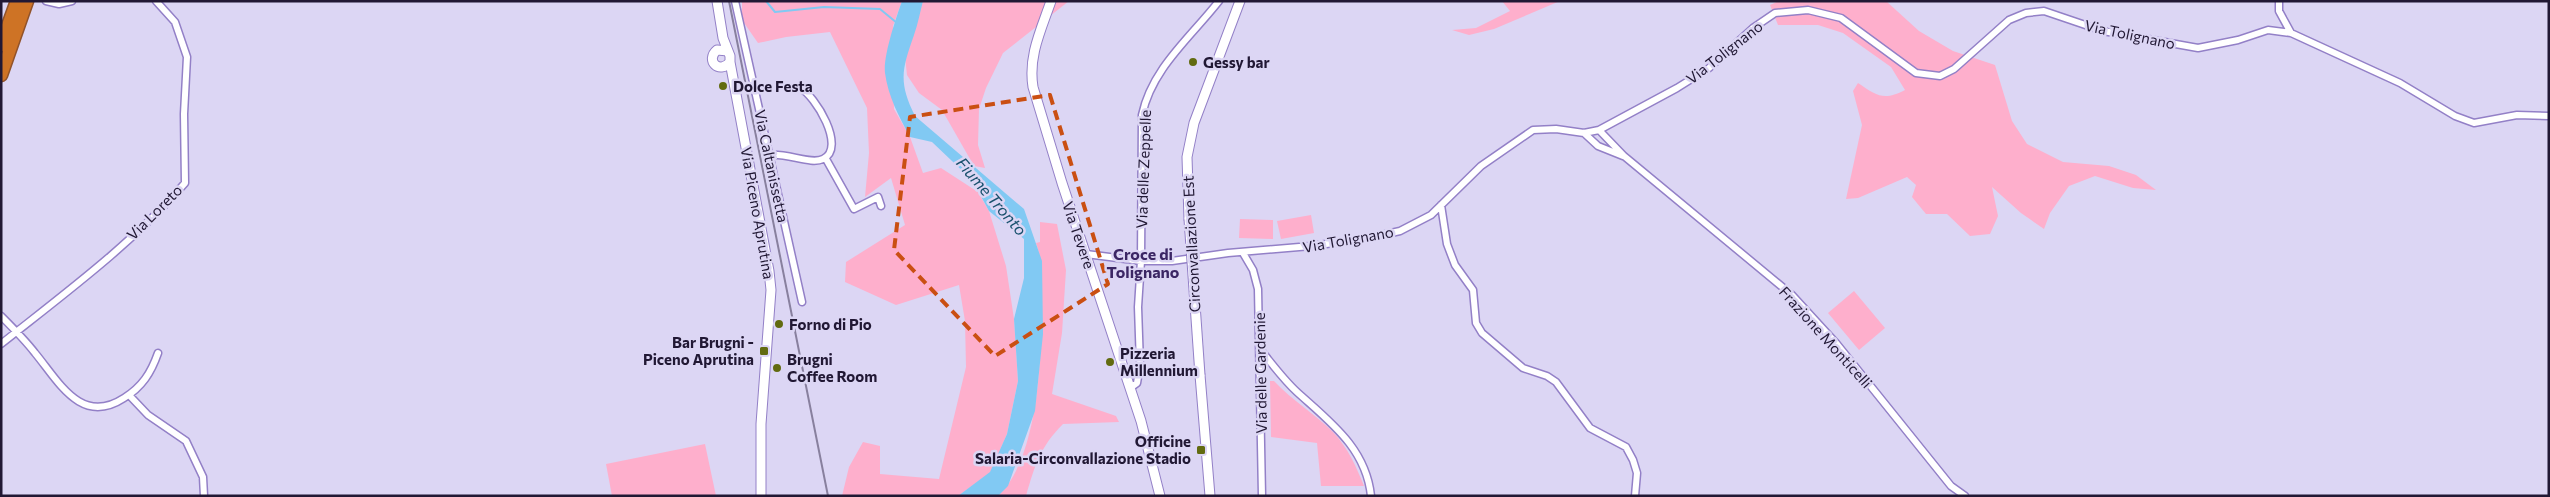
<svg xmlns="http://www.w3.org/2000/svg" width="2550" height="497" viewBox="0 0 2550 497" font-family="Commissioner,sans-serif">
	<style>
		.green { fill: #feafcc }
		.water { fill: #81c9f3 }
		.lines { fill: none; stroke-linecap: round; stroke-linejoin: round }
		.stream { stroke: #81c9f3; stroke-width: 2 }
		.street-casing { stroke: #9380c7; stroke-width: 9 }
		.secondary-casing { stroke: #9380c7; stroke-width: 11 }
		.highway-casing { stroke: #91532a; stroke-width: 15 }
		.street { stroke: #fff; stroke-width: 6 }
		.secondary { stroke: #fff; stroke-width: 9 }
		.highway { stroke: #ce7325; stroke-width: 12 }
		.rail { stroke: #88809e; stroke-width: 2 }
		.secondary-bridge-casing { stroke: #9380c7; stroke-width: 11; stroke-linecap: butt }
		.secondary-bridge { stroke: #fff; stroke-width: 9 }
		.marked { fill: none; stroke: #ca4f12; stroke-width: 4; stroke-dasharray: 10 6; stroke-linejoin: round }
		.poi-dot { fill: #626b10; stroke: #dcd6f4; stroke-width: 2 }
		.labels { text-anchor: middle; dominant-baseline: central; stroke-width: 5; stroke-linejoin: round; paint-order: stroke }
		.street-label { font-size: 15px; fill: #211834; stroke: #dcd6f4 }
		.poi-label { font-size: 15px; font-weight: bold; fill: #211834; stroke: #dcd6f4; text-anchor: start }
		.water-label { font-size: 16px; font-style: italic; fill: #18506d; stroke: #dcd6f4 }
		.neighbourhood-label { font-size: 16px; font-weight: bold; fill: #3b2664; stroke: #dcd6f4 }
	</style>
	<rect width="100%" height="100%" fill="#dcd6f4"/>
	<path class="green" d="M742,1H902L893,26L894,109L910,137L923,173L941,168L978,192L989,211L1006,266L1014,319L1018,381L1007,434L990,473L958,496H842L849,467L863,442L880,446V474L939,479L966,367L965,321L959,285L896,305L845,282L846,262L905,225L891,178L865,197L869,153L867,108L830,32L786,37L758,43L742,20Z
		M923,1H1069L1003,53L986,88L979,109L978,145L985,168L974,166L942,110L919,93L907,75L905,57Z
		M1502,1H1560L1494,29L1469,35L1452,30L1476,28L1510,11Z
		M1779,1H1886L1919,31L1953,51L1995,65L2012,121L2027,144L2063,162L2109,166L2136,175L2156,190L2133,188L2095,176L2069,186L2050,213L2044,229L2021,213L1992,187L1998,216L1990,234L1970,236L1947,214H1926L1912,197L1916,185L1907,177L1858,198L1846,199L1862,125L1853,91L1858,83C1877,96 1884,101 1905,90L1891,67L1843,33L1818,25H1778L1770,5Z
		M1311,215L1314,233L1281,239L1277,221Z
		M1240,219L1273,220V239L1239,238Z
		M1040,222L1057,224L1066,270L1062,333L1052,394L1116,416L1119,422L1063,424C1040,447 1035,465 1026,496H998C1040,456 1042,351 1041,296C1041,276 1043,263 1036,243L1040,242Z
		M1854,291L1885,328L1859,350L1828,313Z
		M1270,381H1274C1293,401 1315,414 1333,432C1348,448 1356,466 1364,486H1321L1317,443L1271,437Z
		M705,444L716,496H612L606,464Z"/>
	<path class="water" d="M902,1H923C920,12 918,24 914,35C902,69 898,82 915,116L1024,209L1042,261L1043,334L1035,411L1008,486L998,496H958L990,472L1007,434L1018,381L1014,319L1024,278V239L989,211L972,180L932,142L910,137C899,117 888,96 885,73C883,56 896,18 902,1Z"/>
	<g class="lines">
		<path class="stream" d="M766,1L775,12L824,7L880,9L897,23"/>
		<g class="street-casing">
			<path id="street" d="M46,1L59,4L72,1
				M735,1L802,302
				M2279,1V11L2291,33
				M1599,130L1624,156L1792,295L1836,343L1951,486L1965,496
				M1584,133L1598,146L1623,156
				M770,155C788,153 811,165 823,159C847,148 815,95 800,88
				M826,159L854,209L878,197L881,206
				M1441,205L1447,244L1455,265L1473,290L1476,323L1482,333L1523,368L1547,376L1556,382L1590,428L1626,447L1633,460L1637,473L1635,496
				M1243,253L1253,270L1258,289L1262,496
				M1086,254L1141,261H1172L1228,253L1311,246L1364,239L1400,231L1431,215L1481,166L1533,130L1556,129L1584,133L1599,130L1677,88L1709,68L1753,28L1775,13L1808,10L1841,18L1916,73L1940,76L1954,69L2009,20L2026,13L2044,11L2103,31L2198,48L2238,40L2268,30L2291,33L2400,83L2455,116L2474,123L2517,115L2549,116
				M1,316C13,328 25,340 35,353C59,382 81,426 124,398C142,387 151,373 158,353
				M1,344C64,294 132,244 185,183L184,114L187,57L175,22L156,1
				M1260,349C1272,364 1283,379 1297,392C1330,422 1366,448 1371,496
				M1130,388L1137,383L1140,365L1138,307L1141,261L1142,115C1152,68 1191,37 1219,1
				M129,395L148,415L186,441L203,477L204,496"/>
		</g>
		<g class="secondary-casing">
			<path id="secondary" d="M717,1L723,38L730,56V62L769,271L771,290L761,424V496
				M1051,1C1041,30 1028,56 1033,87L1062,183L1141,421L1160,496
				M728,51L717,50C705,60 719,75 730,62
				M1189,219L1187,157L1194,123L1240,1
				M1200,375L1210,496"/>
		</g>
		<g class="highway-casing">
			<path id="highway" d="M1,45L17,1
				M1,75L27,1"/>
		</g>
		<use href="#street" class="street"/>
		<use href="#secondary" class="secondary"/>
		<use href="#highway" class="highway"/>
		<path class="rail" d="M729,1L828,496"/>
		<g class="secondary-bridge-casing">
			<path id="secondary-bridge" d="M1189,219L1200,375"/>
		</g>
		<use href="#secondary-bridge" class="secondary-bridge"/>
	</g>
	<path class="marked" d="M1050,95L1108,284L995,356L894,250L910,117Z"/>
	<g class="poi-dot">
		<circle cx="1193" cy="62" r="5"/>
		<circle cx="723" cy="86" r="5"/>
		<circle cx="779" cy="324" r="5"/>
		<rect x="759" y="346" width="10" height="10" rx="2.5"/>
		<circle cx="1110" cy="362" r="5"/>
		<circle cx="777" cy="368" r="5"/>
		<rect x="1196" y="445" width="10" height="10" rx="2.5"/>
	</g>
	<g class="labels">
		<g class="street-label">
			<text transform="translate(2130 34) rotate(12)">Via Tolignano</text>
			<text transform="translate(1724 52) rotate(-38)">Via Tolignano</text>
			<text transform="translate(772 166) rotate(78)">Via Caltanissetta</text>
			<text transform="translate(1143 169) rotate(-88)">Via delle Zeppelle</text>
			<text transform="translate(154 212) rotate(-45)">Via Loreto</text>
			<text transform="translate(758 213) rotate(80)">Via Piceno Aprutina</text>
			<text transform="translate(1079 235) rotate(71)">Via Tevere</text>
			<text transform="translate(1348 239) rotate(-10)">Via Tolignano</text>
			<text transform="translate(1191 244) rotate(-93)">Circonvallazione Est</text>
			<text transform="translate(1826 337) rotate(48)">Frazione Monticelli</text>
			<text transform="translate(1260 373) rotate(-91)">Via delle Gardenie</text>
		</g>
		<g class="poi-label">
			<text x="1203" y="62">Gessy bar</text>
			<text x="733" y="86">Dolce Festa</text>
			<text x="789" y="324">Forno di Pio</text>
			<text x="754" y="342" text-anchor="end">Bar Brugni -<tspan x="754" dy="17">Piceno Aprutina</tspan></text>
			<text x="1120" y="353">Pizzeria<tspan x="1120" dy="17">Millennium</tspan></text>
			<text x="787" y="359">Brugni<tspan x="787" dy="17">Coffee Room</tspan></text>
			<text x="1191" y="441" text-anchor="end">Officine<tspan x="1191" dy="17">Salaria-Circonvallazione Stadio</tspan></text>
		</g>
		<g class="water-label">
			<text transform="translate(992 196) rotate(49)">Fiume Tronto</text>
		</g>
		<g class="neighbourhood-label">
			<text x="1143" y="253">Croce di<tspan x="1143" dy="18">Tolignano</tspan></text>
		</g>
	</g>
	<rect width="2550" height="497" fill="none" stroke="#211834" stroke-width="5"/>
</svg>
